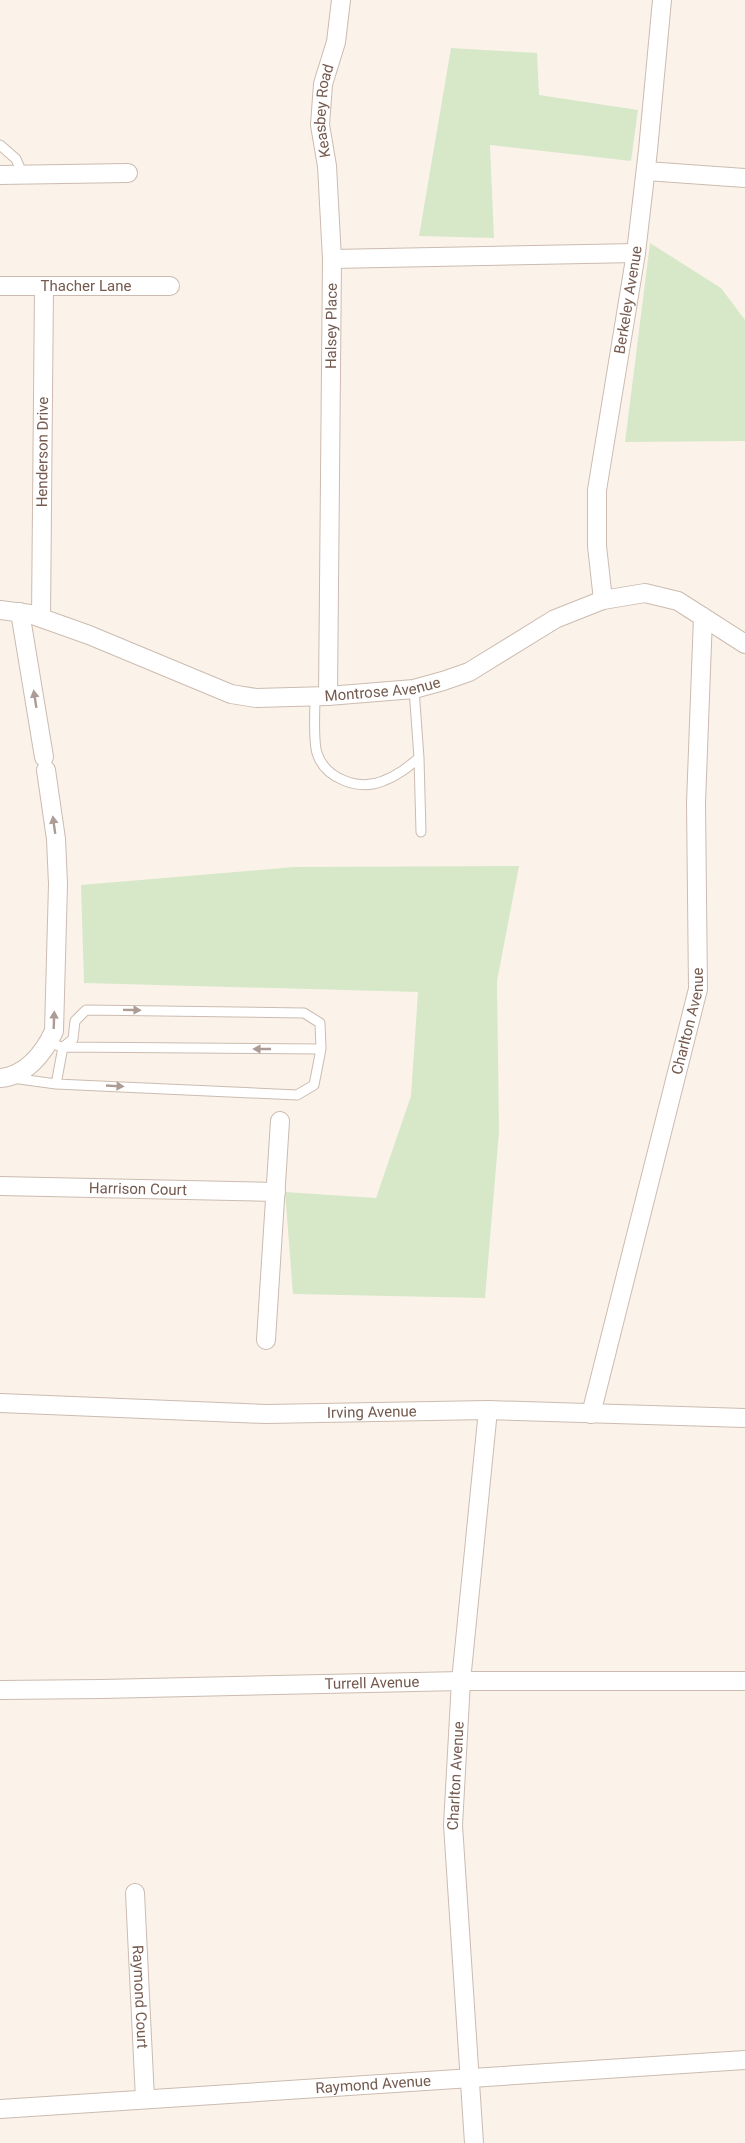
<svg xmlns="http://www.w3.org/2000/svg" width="745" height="2143" viewBox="0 0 745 2143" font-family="Roboto,sans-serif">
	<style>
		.green { fill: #d7e8c9 }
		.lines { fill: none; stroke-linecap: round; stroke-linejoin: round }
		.lane-casing { stroke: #ccbbb0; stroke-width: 11 }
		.street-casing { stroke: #ccbbb0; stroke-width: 20 }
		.lane { stroke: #fff; stroke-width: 9 }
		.street { stroke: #fff; stroke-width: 18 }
		.oneway { fill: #ac9c95 }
		.labels { text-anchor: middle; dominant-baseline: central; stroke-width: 5; stroke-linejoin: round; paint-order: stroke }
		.street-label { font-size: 15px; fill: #745a4f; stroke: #fef8f0 }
	</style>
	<rect width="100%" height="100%" fill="#fbf3e9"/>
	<path class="green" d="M451,48L537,53L539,95L638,110L631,161L490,145L494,238L419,236Z
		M650,243L721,288L745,320V441L625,442Z
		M519,866L497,981L499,1132L485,1298L293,1294L285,1192L376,1198L411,1096L418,992L84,983L81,885L294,867Z"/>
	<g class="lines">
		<g class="lane-casing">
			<path id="lane" d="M0,145L16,159L23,175
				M414,689L419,758L421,832
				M315,697C315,711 313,741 317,753C325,779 359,791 383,781C397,776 408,767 419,758
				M48,1043L63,1047L321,1049
				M12,1078L56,1084L297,1095L314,1085L321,1049L320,1023L304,1013L86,1010L75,1021L73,1039L63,1047L56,1084"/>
		</g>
		<g class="street-casing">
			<g id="street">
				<path d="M646,171L745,178"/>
				<path d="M0,175L128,173"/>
				<path d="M332,259L636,253"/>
				<path id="s1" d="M0,286H170"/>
				<path id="s2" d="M603,600L597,546V490L636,253L648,150L662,0"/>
				<path id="s3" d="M0,610L30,614L89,635L231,694L256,698L328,696L414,689L443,681L469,672L555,619L603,600L645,593L678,601L745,644"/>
				<path d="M20,612L44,757"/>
				<path id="s4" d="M41,618L44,286"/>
				<path id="s5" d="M328,696L332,259L327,166L320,125L323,84L336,42L341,0"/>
				<path d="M0,1078C26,1076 44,1053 54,1031L58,884L56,839L46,770"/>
				<path id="s6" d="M0,1186L276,1192"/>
				<path d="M266,1340L280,1121"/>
				<path id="s7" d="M0,1403L265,1414L488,1410L745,1418"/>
				<path id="s8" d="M591,1414L698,989L696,803L703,617"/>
				<path id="s9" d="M0,1690L102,1689L461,1681H745"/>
				<path id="s10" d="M135,1893L145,2099"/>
				<path id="s11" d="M0,2109L745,2060"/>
				<path id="s12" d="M474,2143L453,1825L461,1681L488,1410"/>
			</g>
		</g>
		<use href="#lane" class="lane"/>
		<use href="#street" class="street"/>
	</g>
	<defs><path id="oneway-solid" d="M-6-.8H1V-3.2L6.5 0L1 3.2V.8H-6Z" transform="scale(1.5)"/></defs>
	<g class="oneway">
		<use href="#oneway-solid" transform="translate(35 699) rotate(-99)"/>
		<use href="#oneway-solid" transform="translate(54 825) rotate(-98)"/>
		<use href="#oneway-solid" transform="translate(132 1010) rotate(1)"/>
		<use href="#oneway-solid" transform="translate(54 1020) rotate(-88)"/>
		<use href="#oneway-solid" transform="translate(262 1049) rotate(-180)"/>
		<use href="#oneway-solid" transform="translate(115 1086) rotate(3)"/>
	</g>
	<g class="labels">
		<g class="street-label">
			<text stroke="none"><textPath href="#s5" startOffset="586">Keasbey Road</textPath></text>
			<text stroke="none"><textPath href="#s1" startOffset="86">Thacher Lane</textPath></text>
			<text stroke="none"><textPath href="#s2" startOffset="303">Berkeley Avenue</textPath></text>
			<text stroke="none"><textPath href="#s5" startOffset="370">Halsey Place</textPath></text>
			<text stroke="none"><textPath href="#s4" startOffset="166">Henderson Drive</textPath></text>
			<text stroke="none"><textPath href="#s3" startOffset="399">Montrose Avenue</textPath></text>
			<text stroke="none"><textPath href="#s8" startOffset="405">Charlton Avenue</textPath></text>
			<text stroke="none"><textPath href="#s6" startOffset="138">Harrison Court</textPath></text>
			<text stroke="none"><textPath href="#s7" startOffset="372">Irving Avenue</textPath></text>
			<text stroke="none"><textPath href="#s9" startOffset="372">Turrell Avenue</textPath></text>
			<text stroke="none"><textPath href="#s12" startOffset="368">Charlton Avenue</textPath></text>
			<text stroke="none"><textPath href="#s10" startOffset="104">Raymond Court</textPath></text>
			<text stroke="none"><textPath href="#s11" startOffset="374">Raymond Avenue</textPath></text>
		</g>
	</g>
</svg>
